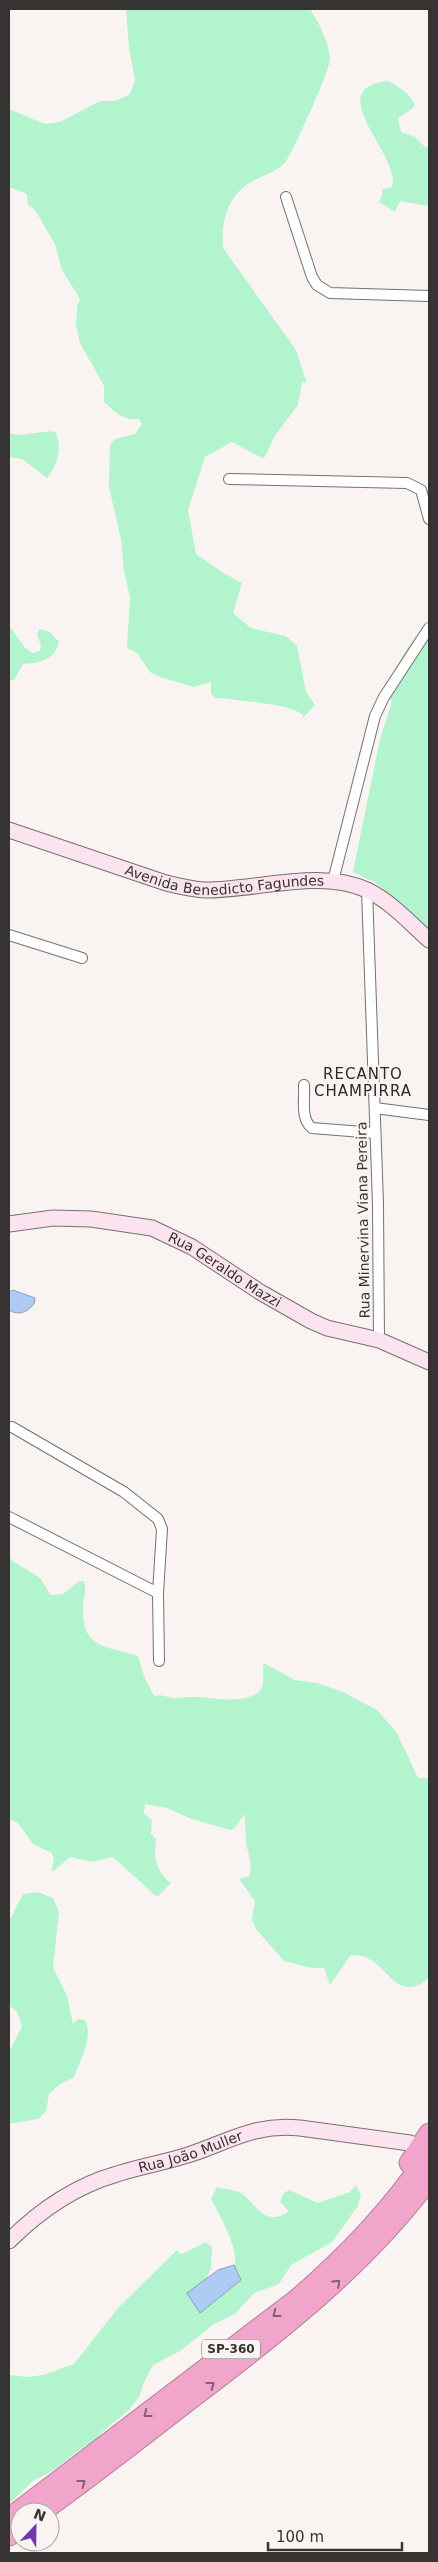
<svg xmlns="http://www.w3.org/2000/svg" width="438" height="2562" viewBox="0 0 438 2562" font-family="'DejaVu Sans',sans-serif">
	<style>
		.green { fill: #b1f4ce }
		.water { fill: #aeccf3; stroke: #8a9eb9 }
		.lines { fill: none; stroke-linecap: round; stroke-linejoin: round }
		.street-casing { stroke: #75716f; stroke-width: 12 }
		.secondary-casing { stroke: #75716f; stroke-width: 17 }
		.highway-casing { stroke: #b07d96; stroke-width: 21 }
		.street { stroke: #fff; stroke-width: 10 }
		.secondary { stroke: #fbe4ef; stroke-width: 15 }
		.highway { stroke: #f2a5cb; stroke-width: 19 }
		.oneway { stroke: #816170 }
		.labels { text-anchor: middle; dominant-baseline: central; stroke-width: 4; stroke-linejoin: round; paint-order: stroke }
		.shield { fill: #f9f4f2; stroke: #706e6c; stroke-width: 1 }
		.shield-label { font-size: 12px; font-weight: bold; fill: #353433 }
		.street-label { font-size: 14px; fill: #353433; stroke: #f9f4f2 }
		.neighbourhood-label { font-size: 15px; letter-spacing: 1px; fill: #2c2927; stroke: #f9f4f2 }
	</style>
	<rect width="100%" height="100%" fill="#f9f4f2"/>
	<path class="green" d="M126,9H310C319,24 328,39 330,58C332,66 292,154 285,163C277,171 265,175 255,180C228,193 221,220 223,248L296,350L307,383L302,382L298,405L274,437L265,457L262,458L232,442L205,457L188,510L196,554L225,574L242,583L233,613L251,628L286,636L297,646L306,692L315,705L303,718V714C284,705 274,705 254,702C240,701 229,698 215,698L211,694V682L194,687L160,677L150,672L137,653L127,648L130,597L124,571L121,539L109,487L110,445L115,439L135,434L142,424L139,419C123,421 115,412 104,402V386L80,343L76,325L77,307L80,299L62,270L55,244L35,210L28,205L27,194L9,187V109L45,124L60,122L100,101H115L129,95L135,81L129,47Z
		M388,81C398,86 411,94 415,105L412,109L398,118L401,132L415,137L424,146L429,148V206L400,201L395,212L379,202L382,195V189L392,187C402,156 319,88 388,81Z
		M52,431L56,433C62,449 58,464 47,478L22,459L9,457V433L19,435Z
		M429,624V928L376,883L353,872L380,739L392,702L387,693C394,668 409,640 429,624Z
		M9,625L25,648L33,653L39,651L41,646L37,634L40,629L50,632L59,642C55,660 40,663 23,664L14,680H9Z
		M9,1554L11,1560L40,1578L51,1595L63,1594L79,1581H84C87,1590 83,1600 83,1609C82,1649 106,1646 138,1656L145,1679L154,1696C162,1694 164,1696 172,1698C177,1699 185,1697 191,1697C209,1696 248,1707 261,1689C266,1681 261,1671 264,1663L295,1680L317,1683L343,1692L377,1710L397,1733L418,1778H429V1978C392,2010 385,1948 350,1956L330,1985L324,1968H312L284,1961L256,1929L252,1919L255,1901L240,1880L241,1878L249,1876C254,1862 246,1852 246,1839C245,1830 246,1823 244,1814L235,1828L230,1830L189,1818L167,1808L145,1804L144,1814L152,1820L151,1834L156,1839C154,1857 155,1872 171,1883L157,1897L113,1857L93,1862L70,1857L55,1870L51,1871L54,1860L52,1853L33,1844L18,1823L9,1819Z
		M38,1892L53,1898L59,1912L53,1967L67,1996L73,2024L78,2019L85,2020C94,2038 80,2060 74,2077L59,2085L49,2094L46,2111L38,2119L9,2124V2052L22,2026L17,2012L9,2005V1921L23,1894Z
		M356,2185L361,2195L357,2207L332,2242L291,2265L279,2284L254,2293L235,2314L214,2324L180,2351L153,2365L144,2383L139,2397L129,2410L102,2432L96,2441L85,2446L52,2471L33,2481L9,2504V2375L28,2377L43,2375L74,2364L118,2308L177,2250L180,2254L184,2253L206,2242L212,2247L211,2268L200,2294C209,2287 225,2280 232,2271C244,2256 219,2214 211,2199L217,2187C225,2189 238,2190 244,2195C258,2208 266,2227 289,2211L280,2202L283,2194L289,2190L318,2203L350,2192Z"/>
	<path class="water" d="M13,1290L35,1298L34,1304C27,1312 19,1316 9,1310V1292Z
		M234,2265L241,2280L200,2313L187,2293L218,2270Z"/>
	<g class="lines">
		<g class="street-casing">
			<path id="street" d="M286,197L312,277L317,285L330,293L429,296
				M229,479L407,483L421,490L429,519
				M333,881L375,716L384,697L429,628
				M367,890L378,1204L379,1340
				M9,935L82,958
				M304,1085C305,1098 300,1119 312,1128L375,1133
				M375,1108L429,1115
				M12,1427L124,1492L158,1519L162,1529L158,1593L159,1661
				M9,1517L158,1593"/>
		</g>
		<g class="secondary-casing">
			<g id="secondary">
				<path id="s1" d="M9,830L166,883C178,886 191,889 204,890C254,891 320,868 367,890C390,901 410,923 429,940"/>
				<path id="s2" d="M9,1224L53,1218L91,1219L152,1228L192,1247L260,1292L311,1321L327,1328L379,1340L429,1362"/>
				<path id="s3" d="M9,2241C40,2210 75,2186 117,2174C142,2166 167,2162 191,2154C230,2141 257,2123 300,2128L410,2143L418,2150"/>
			</g>
		</g>
		<g class="highway-casing">
			<path id="highway" d="M409,2163L429,2133
				M42,2512C95,2474 147,2433 199,2393C283,2329 365,2265 429,2180
				M9,2518L298,2298C348,2254 392,2209 429,2153
				M9,2536L20,2528"/>
		</g>
		<use href="#street" class="street"/>
		<use href="#secondary" class="secondary"/>
		<use href="#highway" class="highway"/>
	</g>
	<defs><path id="oneway-chevron" d="M-2-3.5L2.5 0L-2 3.5" fill="none" stroke-width="1.6" stroke-linecap="round" stroke-linejoin="round" transform="scale(1.25)"/></defs>
	<g class="oneway">
		<use href="#oneway-chevron" transform="translate(337 2283) rotate(-43)"/>
		<use href="#oneway-chevron" transform="translate(276 2314) rotate(142)"/>
		<use href="#oneway-chevron" transform="translate(211 2385) rotate(-37)"/>
		<use href="#oneway-chevron" transform="translate(147 2414) rotate(142)"/>
		<use href="#oneway-chevron" transform="translate(82 2483) rotate(-37)"/>
	</g>
	<g class="labels">
		<rect class="shield" x="202" y="2339.5" width="58" height="19" rx="4"/>
		<g class="shield-label">
			<text x="231" y="2349">SP-360</text>
		</g>
		<g class="street-label">
			<text stroke="none"><textPath href="#s1" startOffset="224">Avenida Benedicto Fagundes</textPath></text>
			<text transform="translate(363 1220) rotate(-91)">Rua Minervina Viana Pereira</text>
			<text stroke="none"><textPath href="#s2" startOffset="228">Rua Geraldo Mazzi</textPath></text>
			<text stroke="none"><textPath href="#s3" startOffset="205">Rua João Muller</textPath></text>
		</g>
		<g class="neighbourhood-label">
			<text x="363" y="1074">RECANTO<tspan x="363" dy="17">CHAMPIRRA</tspan></text>
		</g>
	</g>
	<rect width="438" height="2562" fill="none" stroke="#353433" stroke-width="20"/>
	<g transform="translate(35 2527) rotate(22)"><circle r="24" fill="#f9f4f2" stroke="#aba7a6"/>
	<path d="M0-4L9 19L0 12L-9 19Z" fill="#7039b0"/>
	<text y="-8" font-size="14" font-weight="bold" text-anchor="middle" fill="#353433">N</text>
	</g>
	<path d="M268 2542v8h134v-8" fill="none" stroke="#353433" stroke-width="2.5"/>
	<text x="276" y="2542" font-size="15" fill="#353433" stroke="#f9f4f2" stroke-width="4" paint-order="stroke">100 m</text>
</svg>
